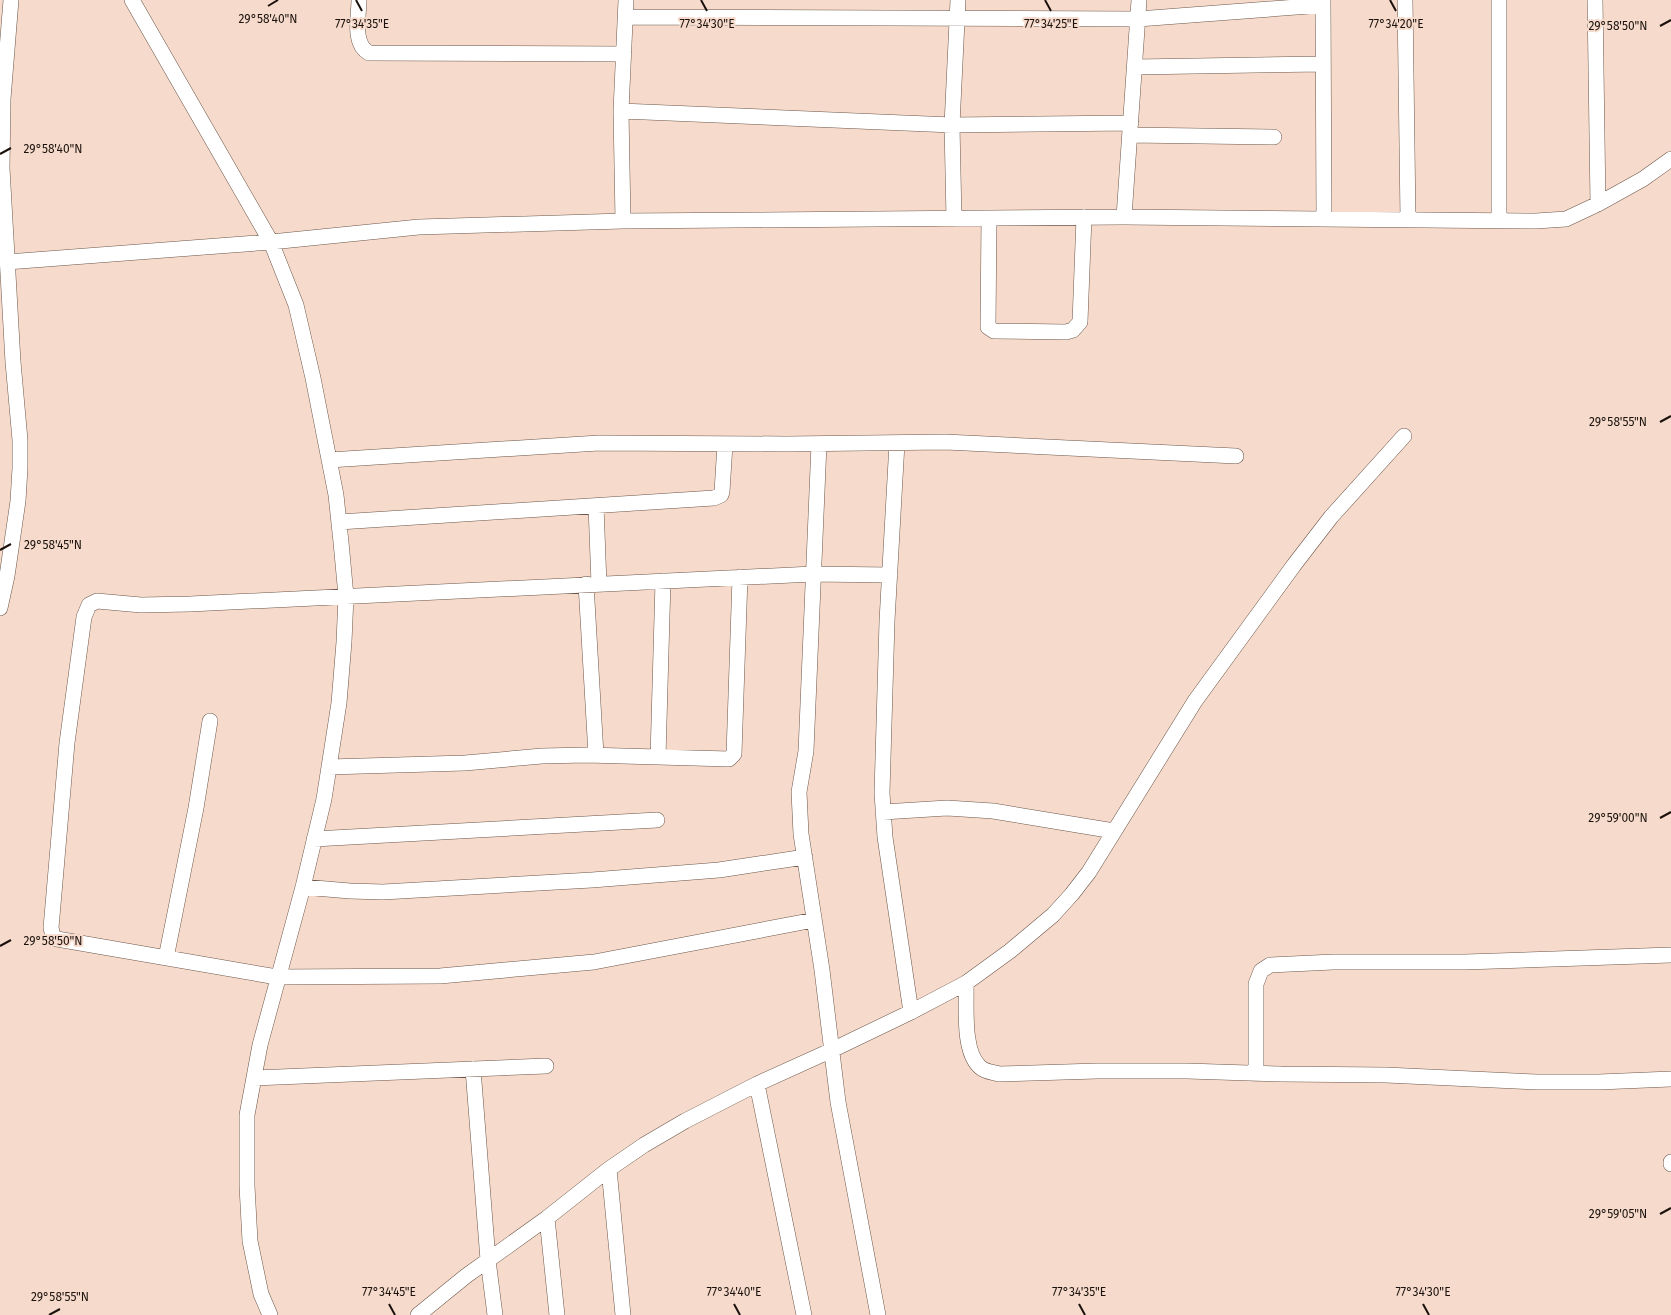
<svg xmlns="http://www.w3.org/2000/svg" width="1671" height="1315" viewBox="0 0 1671 1315" font-family="'Fira Sans',sans-serif">
	<style>
		.lines { fill: none; stroke-linecap: round; stroke-linejoin: round }
		.minor-casing { stroke: #6c5649; stroke-width: 16 }
		.minor { stroke: #fff; stroke-width: 15 }
		.ticks { fill: none; stroke: #1b120d; stroke-width: 2 }
		.ticks-label { font-size: 12px; text-anchor: middle; fill: #1b120d; stroke: #f6dbcc; stroke-width: 4; stroke-linejoin: round; paint-order: stroke }
	</style>
	<rect width="100%" height="100%" fill="#f6dbcc"/>
	<g class="lines">
		<g class="minor-casing">
			<path id="minor" d="M132,0L271,242L296,305L313,378L336,495L341,542L346,596L344,642L339,703L324,799L303,887L260,1045L247,1115V1186L250,1241L261,1294L270,1315
				M359,0C359,16 352,44 369,53L624,54
				M1323,0L1324,219
				M1405,0L1408,219
				M1499,0V220
				M1595,0L1598,204
				M626,17L1138,19L1323,5
				M1135,67L1322,64
				M621,111L952,125L1131,123
				M1130,135L1274,137
				M1124,217L1139,0
				M954,219L952,125L958,0
				M989,219L988,327L994,331L1066,332L1073,330L1080,322L1084,217
				M623,221L621,111L626,0
				M7,262L271,242L419,227L623,221L1124,217L1536,221L1566,219L1598,204L1643,179L1671,159
				M897,443L887,621L882,793L885,837L911,1012
				M819,444L806,751L799,792L801,834L822,970L838,1102L878,1315
				M329,460L599,443L787,444L945,442L1236,456
				M596,506L599,584
				M339,522L714,498L721,495L722,492L725,444
				M586,584L596,755
				M0,608L7,576L18,501L20,468V440L13,362L2,168L3,99L11,0
				M658,757L663,581
				M329,767L465,763L542,756L587,755L729,759L734,754L740,577
				M883,812L947,808L993,811L1114,831
				M314,839L657,820
				M303,887L350,891L383,892L592,880L719,870L805,857
				M814,920L594,962L440,976L277,977L57,939L53,936L51,928L67,743L84,617L89,605L97,601L141,605L190,604L813,574L890,575
				M166,958L196,808L210,721
				M966,983C967,1006 962,1051 980,1067C985,1072 992,1072 999,1074L1097,1071H1187L1281,1074L1386,1075L1537,1082H1599L1671,1079
				M473,1069L488,1260L495,1315
				M1256,1074V984L1261,971L1270,965L1333,962H1465L1671,955
				M254,1078L546,1066
				M757,1084L804,1315
				M1671,1162V1164
				M609,1169L623,1315
				M547,1218L557,1315
				M418,1315L466,1276L547,1218L609,1169L644,1145L685,1121L757,1084L832,1050L911,1012L966,983L1010,951L1053,915L1072,894L1089,872L1195,701L1294,565L1331,517L1404,436"/>
		</g>
		<use href="#minor" class="minor"/>
	</g>
	<path class="ticks" d="M356,0L362,11M701,0L707,11M1045,0L1051,11M1390,0L1396,11M268,6L278,0M1660,26L1671,20M0,154L11,148M1660,422L1671,416M0,550L11,544M1660,818L1671,812M0,946L11,940M1660,1214L1671,1208M389,1304L395,1315M734,1304L740,1315M1079,1304L1085,1315M1423,1304L1429,1315M49,1315L60,1309"/>
	<g class="ticks-label">
		<text x="268" y="23">29°58'40"N</text>
		<text x="362" y="28">77°34'35"E</text>
		<text x="707" y="28">77°34'30"E</text>
		<text x="1051" y="28">77°34'25"E</text>
		<text x="1396" y="28">77°34'20"E</text>
		<text x="1618" y="30">29°58'50"N</text>
		<text x="53" y="153">29°58'40"N</text>
		<text x="1618" y="426">29°58'55"N</text>
		<text x="53" y="549">29°58'45"N</text>
		<text x="1618" y="822">29°59'00"N</text>
		<text x="53" y="945">29°58'50"N</text>
		<text x="1618" y="1218">29°59'05"N</text>
		<text x="389" y="1296">77°34'45"E</text>
		<text x="734" y="1296">77°34'40"E</text>
		<text x="1079" y="1296">77°34'35"E</text>
		<text x="1423" y="1296">77°34'30"E</text>
		<text x="60" y="1301">29°58'55"N</text>
	</g>
</svg>
